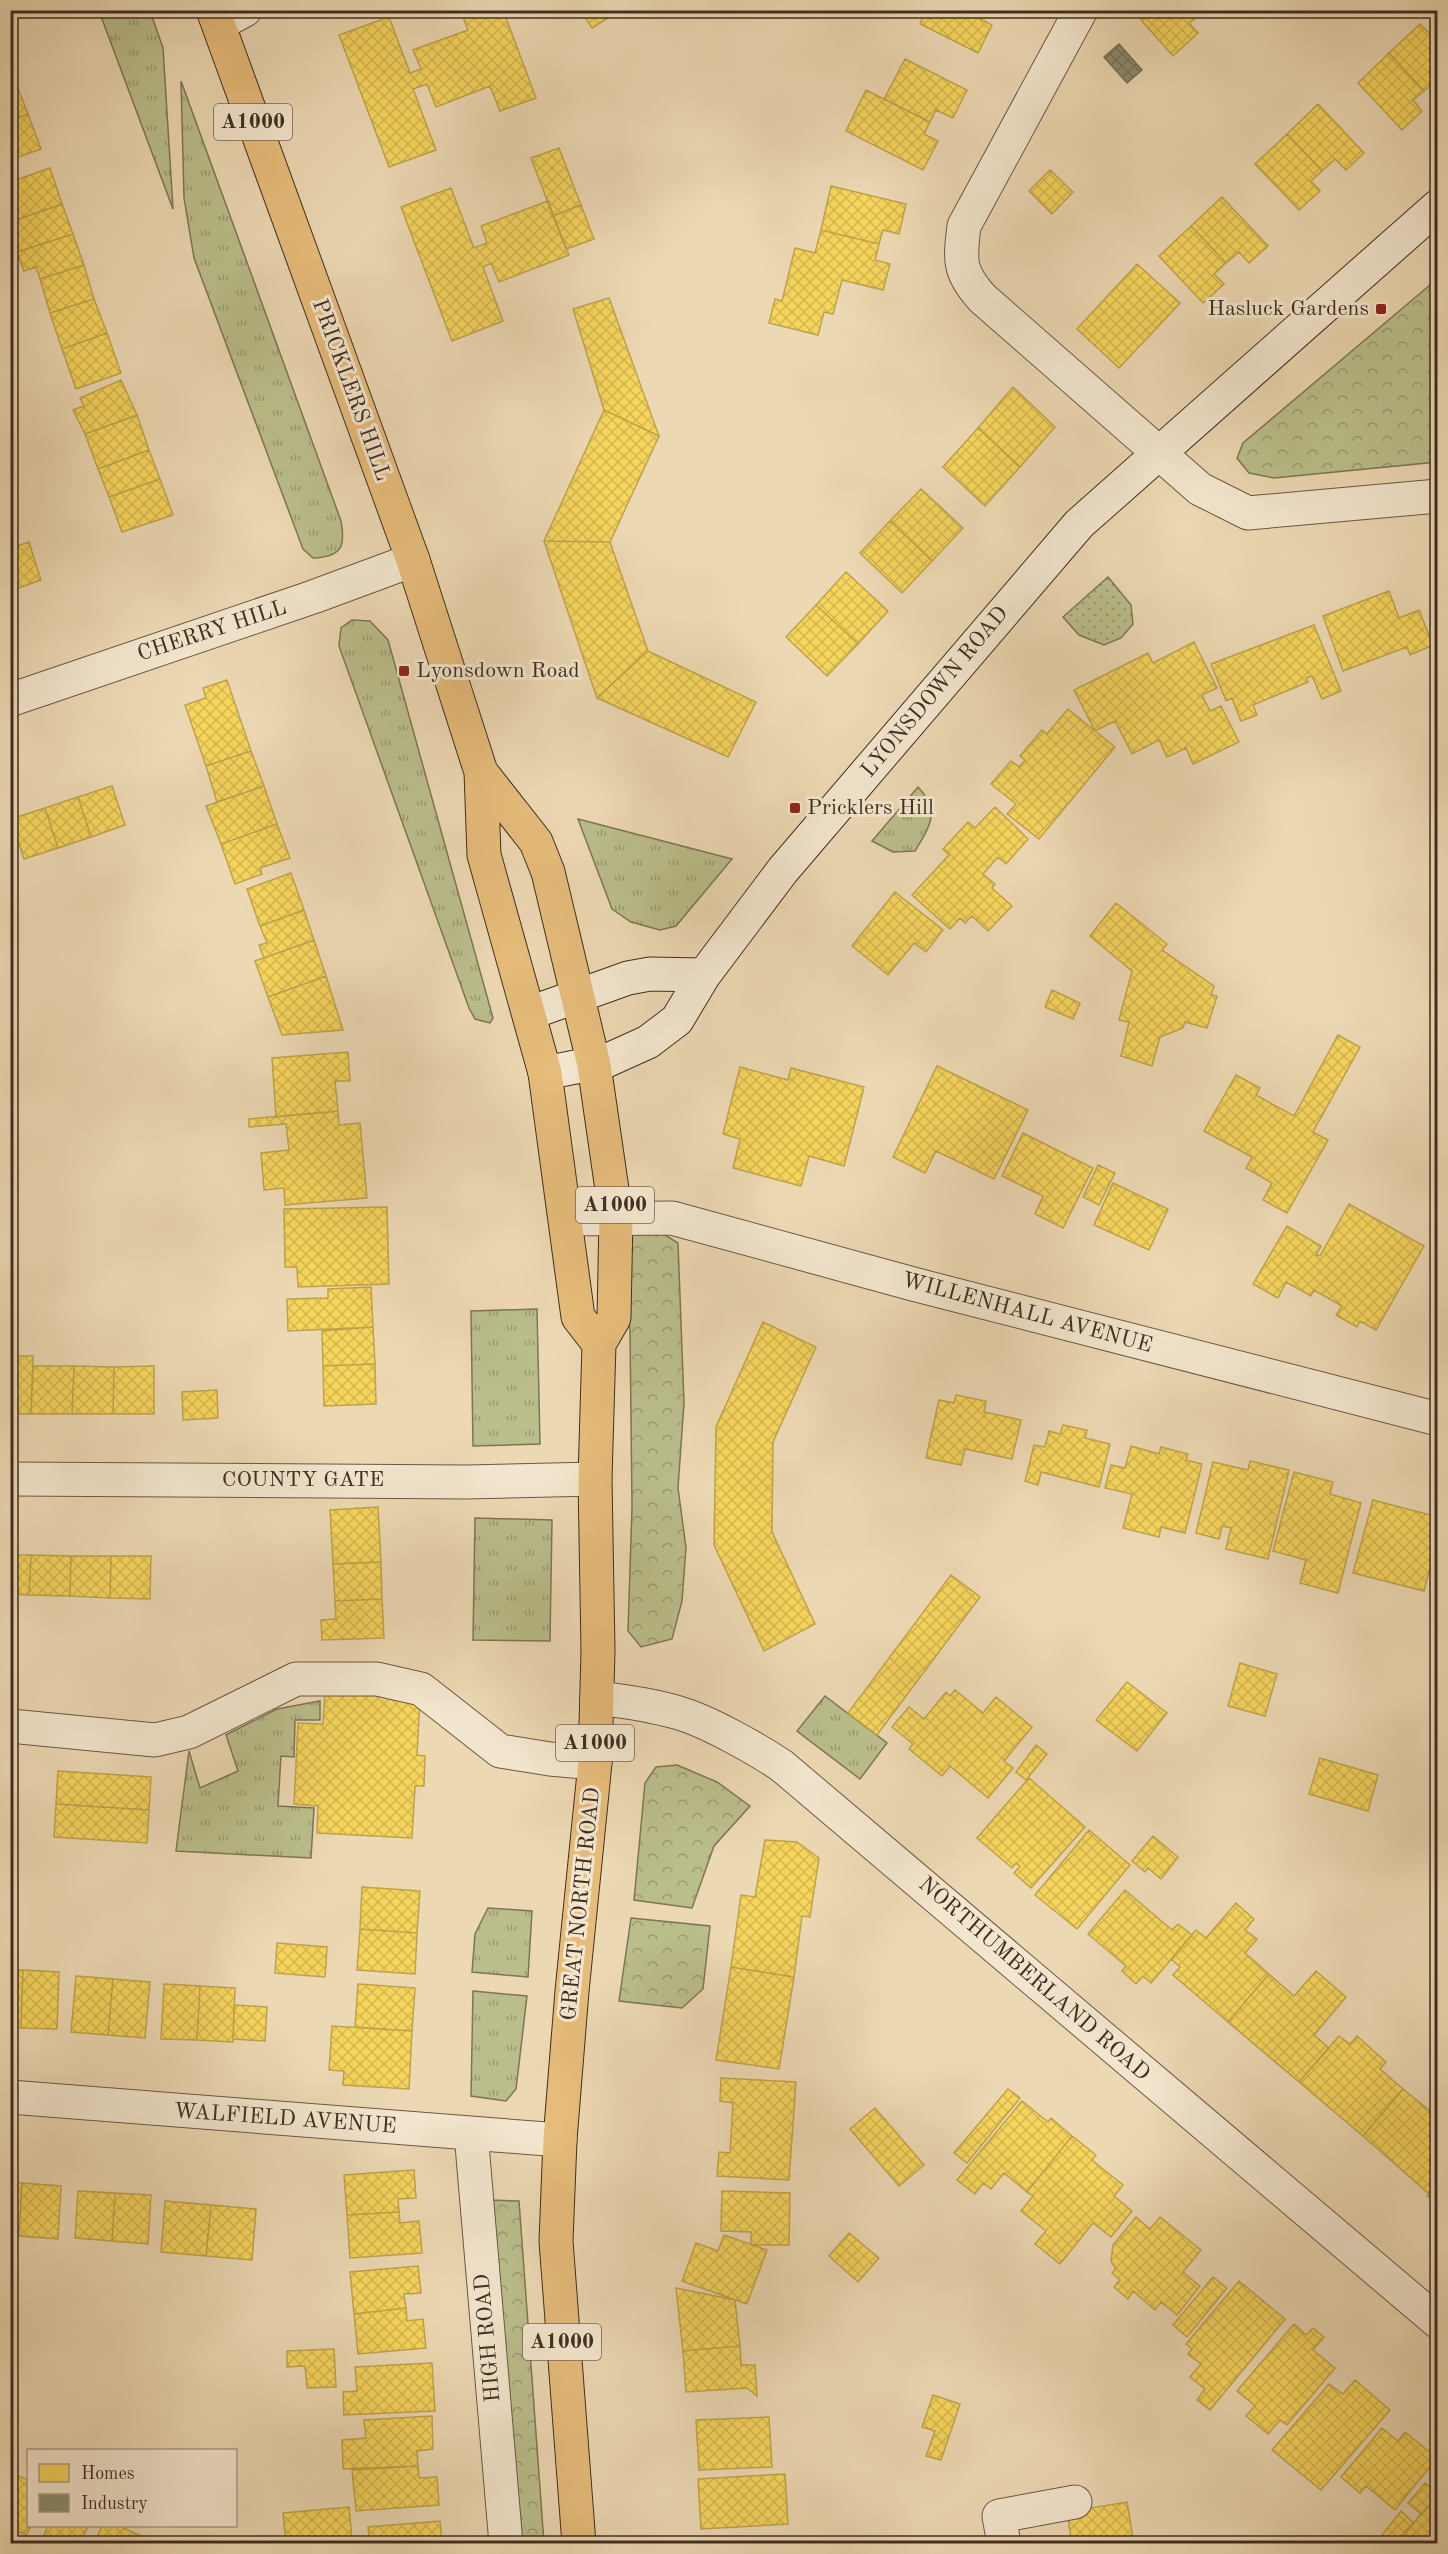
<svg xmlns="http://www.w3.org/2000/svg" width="1448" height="2554" viewBox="0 0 1448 2554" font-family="'Old Standard TT',serif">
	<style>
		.grass { fill: url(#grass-tufts); stroke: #7d7656; stroke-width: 1.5 }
		.forest { fill: url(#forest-crowns); stroke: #7d7656; stroke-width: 1.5 }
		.garden { fill: url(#garden-dots); stroke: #7d7656; stroke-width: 1.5 }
		.homes { fill: url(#homes-cross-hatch); stroke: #bfa34b; stroke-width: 1.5 }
		.industry { fill: url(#industry-cross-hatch); stroke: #757057; stroke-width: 1.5 }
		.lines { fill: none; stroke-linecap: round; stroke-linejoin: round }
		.minor-casing { stroke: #6b5846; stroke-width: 35 }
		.secondary-casing { stroke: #402e22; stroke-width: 35 }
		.primary-casing { stroke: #402e22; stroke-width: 35 }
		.minor { stroke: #f3e6ce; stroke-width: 33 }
		.secondary { stroke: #f3e6ce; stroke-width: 33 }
		.primary { stroke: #e6bc7a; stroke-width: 33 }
		.poi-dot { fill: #8f2418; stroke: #f3e6ce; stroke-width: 2 }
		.labels { text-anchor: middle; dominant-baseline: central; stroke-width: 6; stroke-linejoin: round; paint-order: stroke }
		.shield { fill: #f3e6ce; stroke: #766556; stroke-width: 1.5 }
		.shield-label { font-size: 21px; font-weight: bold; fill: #402e22 }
		.poi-label { font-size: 22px; fill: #402e22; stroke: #f3e6ce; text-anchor: start }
		.street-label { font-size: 22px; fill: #402e22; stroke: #f3e6ce }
	</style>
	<defs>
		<pattern id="grass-tufts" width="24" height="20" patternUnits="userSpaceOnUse" patternTransform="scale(1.5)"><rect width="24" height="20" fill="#babe8b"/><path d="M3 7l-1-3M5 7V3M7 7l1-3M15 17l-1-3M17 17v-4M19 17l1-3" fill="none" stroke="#999b71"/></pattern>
		<pattern id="forest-crowns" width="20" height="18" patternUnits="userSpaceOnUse" patternTransform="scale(1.5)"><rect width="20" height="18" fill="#babe8b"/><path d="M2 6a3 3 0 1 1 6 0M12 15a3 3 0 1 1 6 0" fill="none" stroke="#999b71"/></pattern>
		<pattern id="garden-dots" width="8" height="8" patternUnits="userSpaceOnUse" patternTransform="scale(1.5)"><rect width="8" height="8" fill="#babe8b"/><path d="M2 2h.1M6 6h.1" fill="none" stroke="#999b71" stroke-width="1.8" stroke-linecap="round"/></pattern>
		<pattern id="homes-cross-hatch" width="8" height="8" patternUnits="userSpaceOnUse" patternTransform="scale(1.5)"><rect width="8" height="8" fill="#f6d55c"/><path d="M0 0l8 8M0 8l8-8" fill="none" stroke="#d4b750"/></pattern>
		<pattern id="industry-cross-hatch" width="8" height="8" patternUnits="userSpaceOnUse" patternTransform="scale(1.5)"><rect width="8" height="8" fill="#8c8c6e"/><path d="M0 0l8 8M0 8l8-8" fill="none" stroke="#74735a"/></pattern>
	</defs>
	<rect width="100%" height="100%" fill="#ecd8b3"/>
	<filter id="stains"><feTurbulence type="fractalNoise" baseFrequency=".00333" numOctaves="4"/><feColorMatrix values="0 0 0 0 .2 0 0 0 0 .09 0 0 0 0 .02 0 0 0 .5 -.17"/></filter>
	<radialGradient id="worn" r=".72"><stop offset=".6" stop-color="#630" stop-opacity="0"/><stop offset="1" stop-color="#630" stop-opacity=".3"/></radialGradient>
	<path class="grass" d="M99,11H150L163,48L173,209Z
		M181,81L341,521C346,547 341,557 313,558L303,549L194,258L184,198Z
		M352,620L370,621L388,640L493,1018L490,1023L475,1019L469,1008L339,646L341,628Z
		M918,787C941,811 930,826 915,851L893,852L872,841Z
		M578,819L732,859L676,926L660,930L631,922L612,909Z
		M537,1309L540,1444L473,1446L471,1311Z
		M475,1518L552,1520L550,1641L473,1640Z
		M825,1696L887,1743L860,1779L797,1731Z
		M320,1701V1720H295L294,1757L281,1756L278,1806L314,1808L311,1858L176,1851L189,1751L200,1788L238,1771L226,1735L277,1709Z
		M488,1908L532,1911L528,1977L472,1972L475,1934Z
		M473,1991L527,1996L516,2089L506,2101L471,2096Z"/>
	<path class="forest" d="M1437,279V462L1274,478L1249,473L1237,458L1243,443Z
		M657,1230L678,1243L684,1403L678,1488L686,1548L682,1601L672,1639L641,1647L628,1631L632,1507L630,1331L622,1260L632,1233Z
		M677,1765L717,1782L750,1806L714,1846L692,1908L634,1900L645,1783L656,1767Z
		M631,1918L710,1926L703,1989L682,2008L619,2001Z
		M489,2200L519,2201L544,2543H518Z"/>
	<path class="garden" d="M1108,577L1131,605L1133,624L1121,638L1104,645L1079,635L1063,617Z"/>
	<path class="homes" d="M480,10H503L536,98L500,111L490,86L436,107L427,84L413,89L436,150L389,167L339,35L389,17L410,73L421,69L413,50L468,30L463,17Z
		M580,10H621L592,28Z
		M926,10H983L979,18L992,25L978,53L920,24Z
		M1151,10H1207L1189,23L1198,33L1173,56L1141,20Z
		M1420,24L1438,42V79L1424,91L1389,53Z
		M1389,53L1424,91L1413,100L1422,111L1402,130L1358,83Z
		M905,59L967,90L953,118L936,110L930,122L884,99Z
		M10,68L16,83L10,84Z
		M16,83L28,114L10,121V84Z
		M866,90L930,122L924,134L938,141L923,170L846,131Z
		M1318,104L1364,153L1346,170L1335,159L1322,171L1287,134Z
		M28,114L41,149L10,160V121Z
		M1287,134L1322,171L1311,181L1320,191L1299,210L1255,164Z
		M559,148L581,205L553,216L531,158Z
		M50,168L62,204L16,220L10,204V182Z
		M1050,170L1073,192L1052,214L1029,191Z
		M831,186L906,204L899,234L883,230L879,244L821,230Z
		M451,188L474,248L487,243L481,226L548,201L569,255L499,282L491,263L483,267L503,321L452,341L401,207Z
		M1222,197L1268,246L1249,263L1239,252L1226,263L1191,226Z
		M62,204L73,234L17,252L10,222Z
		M581,205L594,239L566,249L553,216Z
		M1191,226L1226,263L1214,274L1224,284L1203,303L1159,256Z
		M821,230L879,244L875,260L890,264L883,290L842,280L833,314L824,312L818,335L769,323L775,299L782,301L795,248L815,253Z
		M73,234L84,265L40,279L36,267L24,271L17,252Z
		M1137,264L1180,303L1119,368L1077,329Z
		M84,265L94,299L50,313L40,279Z
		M609,298L659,436L604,410L573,309Z
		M94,299L107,333L62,349L50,313Z
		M107,333L121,373L76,389L62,349Z
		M121,380L137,415L85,434L73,410L84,406L80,398Z
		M1013,387L1055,427L1020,467L978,428Z
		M604,410L659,436L610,542L544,541Z
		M137,415L149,450L98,469L85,434Z
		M978,428L1020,467L985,506L943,467Z
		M149,450L160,479L109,497L98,469Z
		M160,479L173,515L122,532L109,497Z
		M921,489L963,528L932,561L890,521Z
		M890,521L932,561L902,593L860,553Z
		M544,541L610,542L648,651L597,698Z
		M29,542L41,580L10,591V548Z
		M846,572L888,611L858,644L816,605Z
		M1389,591L1399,618L1419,610L1433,645L1410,655L1407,647L1343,671L1323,616Z
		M816,605L858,644L827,676L786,637Z
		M1314,625L1341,691L1322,699L1312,676L1306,678L1308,682L1253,705L1257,715L1241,721L1232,698L1226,701L1211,664Z
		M1194,642L1217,688L1202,695L1210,711L1221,706L1239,742L1193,764L1186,748L1167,757L1159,740L1132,754L1115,721L1095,731L1074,690L1148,653L1153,663Z
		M648,651L756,702L728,757L597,698Z
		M227,680L251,751L206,766L185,705L206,698L203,688Z
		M1068,709L1115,747L1039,839L1007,814L1016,804L991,784L1011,761L1019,767L1025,760L1020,756L1042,730L1047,734Z
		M251,751L264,786L217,802L206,766Z
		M112,786L125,825L91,837L78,797Z
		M264,786L277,824L221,844L206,806Z
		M78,797L91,837L58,848L45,808Z
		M995,807L1028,839L1006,864L998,857L983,874L995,884L992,888L1012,906L988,931L972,916L965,923L960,918L950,929L912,895L949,855L943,849L968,822L975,828Z
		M45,808L58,848L24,859L11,819Z
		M277,824L290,858L260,868L262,874L235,884L221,844Z
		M291,873L304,910L260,926L247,889Z
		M895,892L943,930L926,952L914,943L888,975L852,946Z
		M1116,903L1167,944L1162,950L1214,986L1211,995L1217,996L1207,1028L1185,1022L1183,1028L1160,1037L1152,1066L1121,1056L1129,1022L1119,1020L1132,971L1090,936Z
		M304,910L314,940L264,958L259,945L267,943L260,926Z
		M314,940L326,976L268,997L255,961Z
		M326,976L343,1030L282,1035L268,997Z
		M1052,990L1080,1003L1073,1019L1045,1007Z
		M1338,1035L1360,1047L1313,1132L1328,1140L1287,1213L1263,1200L1272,1183L1246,1168L1252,1157L1204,1131L1236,1075L1260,1088L1256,1095L1294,1116Z
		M348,1052L350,1081H335L338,1111L276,1117L272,1058Z
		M937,1066L1028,1110L994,1179L936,1151L925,1173L893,1157Z
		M740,1067L788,1080L791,1068L864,1087L844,1166L809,1156L801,1186L733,1168L740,1139L723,1134Z
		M338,1111L339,1125L360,1123L367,1198L285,1205L284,1188L264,1190L261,1153L289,1150L286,1124L249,1127V1119Z
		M1023,1133L1093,1168L1063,1228L1035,1214L1043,1196L1002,1176Z
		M1098,1165L1115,1173L1099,1205L1083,1197Z
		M1113,1183L1168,1209L1149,1250L1094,1225Z
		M1349,1204L1424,1246L1376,1330L1360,1321L1357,1327L1336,1315L1342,1306L1314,1290L1311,1296L1286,1282L1278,1298L1253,1284L1287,1226L1321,1246L1316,1255L1320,1256Z
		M387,1207L389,1284L298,1287L297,1267H285L284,1209Z
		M371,1287L373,1327L288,1331L287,1299L328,1298V1289Z
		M763,1322L816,1347L773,1442L772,1532L815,1624L764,1651L714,1545L716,1427Z
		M373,1327L375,1364L323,1366L322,1331Z
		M10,1356H33L31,1414H10Z
		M375,1364L376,1404L324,1406L323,1366Z
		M33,1366H74L72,1414H31Z
		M74,1366L114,1367L113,1414H72Z
		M154,1366V1414H113L114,1367Z
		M217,1390L218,1418L183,1420L182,1392Z
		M956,1395L986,1401L984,1412L1021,1420L1012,1459L965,1449L961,1465L926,1458L939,1400L954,1403Z
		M1063,1425L1087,1430L1085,1438L1110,1444L1099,1487L1041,1472L1038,1485L1025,1481L1034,1445L1045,1447L1049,1431L1060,1434Z
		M1131,1446L1159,1454L1161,1447L1188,1454L1186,1460L1202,1464L1185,1533L1161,1527L1159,1537L1123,1528L1132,1494L1105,1488L1111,1465L1125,1468Z
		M1250,1461L1289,1470L1268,1559L1226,1549L1231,1528L1222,1526L1219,1539L1196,1533L1213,1462L1248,1470Z
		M1294,1472L1333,1482L1330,1494L1361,1503L1338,1593L1300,1583L1306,1560L1273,1551Z
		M1373,1500L1438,1517V1536L1424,1591L1353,1573Z
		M378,1507L381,1562L333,1564L330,1510Z
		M1438,1554V1586L1430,1584Z
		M10,1555H31L29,1595L10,1594Z
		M31,1555L71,1556L70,1596L29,1595Z
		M71,1556H111L110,1598L70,1596Z
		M111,1556H151L150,1599L110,1598Z
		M381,1562L382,1599L335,1601L333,1564Z
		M951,1575L980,1597L877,1735L848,1713Z
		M382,1599L384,1638L322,1640L321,1620L336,1619L335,1601Z
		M1240,1663L1277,1674L1265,1716L1228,1706Z
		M1127,1682L1167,1713L1137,1751L1096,1720Z
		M955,1690L983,1713L996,1697L1032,1727L1004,1761L1013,1768L988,1798L950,1766L942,1776L909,1749L913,1744L892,1727L909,1707L924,1719L946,1692L950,1696Z
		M325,1693L420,1698L417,1755L425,1756L424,1786H415L412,1838L317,1833L318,1806L294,1804L298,1723L323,1724Z
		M1036,1745L1047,1754L1026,1780L1016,1772Z
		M1320,1758L1378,1775L1368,1811L1309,1794Z
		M58,1771L151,1777L149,1810L56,1804Z
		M1029,1778L1085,1827L1031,1888L1014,1873L1020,1866L1016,1863L1012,1868L977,1838Z
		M56,1804L149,1810L147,1843L54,1837Z
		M1089,1830L1130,1865L1077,1929L1035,1895Z
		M1153,1836L1178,1857L1161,1879L1148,1868L1145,1872L1132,1861Z
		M765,1840L797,1842L819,1858L810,1917L802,1916L794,1977L731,1967L741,1895L755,1897Z
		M362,1887L420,1891L417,1933L360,1929Z
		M1125,1890L1172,1930L1178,1924L1192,1935L1151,1983L1143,1976L1136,1984L1122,1971L1126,1966L1088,1934Z
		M1236,1903L1254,1919L1245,1930L1257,1939L1245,1953L1269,1974L1228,2022L1173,1975L1180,1967L1171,1959L1196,1930L1206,1938Z
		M360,1929L417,1933L415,1974L357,1970Z
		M277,1943L327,1947L325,1977L275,1973Z
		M731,1967L794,1977L779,2069L716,2060Z
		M10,1970H23L21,2028L10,2027Z
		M23,1970L59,1972L57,2029L21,2028Z
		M1316,1971L1346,1997L1314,2035L1329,2048L1299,2082L1228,2022L1269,1974L1294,1996Z
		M76,1976L113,1979L108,2035L71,2032Z
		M113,1979L150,1982L145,2038L108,2035Z
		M164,1984L200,1986L197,2040L161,2039Z
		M358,1984L415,1988L412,2031L355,2027Z
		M200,1986L235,1988L233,2042L197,2040Z
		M234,2005L267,2007L265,2041L233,2039Z
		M332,2026L412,2031L409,2089L343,2085L344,2071L329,2070Z
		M1339,2036L1350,2044L1357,2036L1386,2062L1380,2069L1403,2089L1363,2136L1299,2082Z
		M721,2078L796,2082L789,2180L717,2176L719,2152L730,2153L733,2103L720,2101Z
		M1008,2089L1020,2098L967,2163L954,2153Z
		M1403,2089L1430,2111L1438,2102V2182L1428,2193L1363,2136Z
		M1022,2101L1048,2122L1051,2118L1072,2136L1027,2192L1004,2173L991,2189L983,2183L975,2194L957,2180Z
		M875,2108L924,2165L899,2186L850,2129Z
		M1072,2136L1096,2155L1092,2160L1123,2185L1114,2196L1132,2211L1111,2237L1093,2223L1060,2264L1035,2244L1046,2231L1021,2211L1033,2196L1027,2192Z
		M414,2170L416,2198L398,2199L399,2212L347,2215L344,2175Z
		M10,2182L22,2183L19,2236H10Z
		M22,2183L61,2186L58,2239L19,2236Z
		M1438,2184V2204L1427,2196Z
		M78,2191L115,2193L112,2241L75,2238Z
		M722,2191L790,2193L789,2245H751V2232L721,2231Z
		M115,2193L151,2195L148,2244L112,2241Z
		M165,2201L211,2205L206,2256L161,2252Z
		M211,2205L256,2209L252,2260L206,2256Z
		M399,2212L400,2223L419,2221L422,2253L350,2258L347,2215Z
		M1136,2217L1150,2229L1160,2217L1201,2250L1183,2272L1200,2286L1177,2315L1161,2302L1155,2310L1133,2291L1128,2299L1114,2287L1120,2280L1112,2273L1116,2269L1111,2261L1113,2245Z
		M849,2233L879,2258L858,2282L829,2256Z
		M724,2235L767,2250L747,2304L682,2281L696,2243L718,2251Z
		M418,2266L421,2293L404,2294L406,2308L354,2314L350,2272Z
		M1213,2277L1227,2288L1187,2337L1173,2325Z
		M1239,2281L1285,2319L1210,2410L1197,2400L1205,2389L1190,2377L1201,2364L1188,2354L1192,2349L1186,2344Z
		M676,2288L735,2300L740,2346L683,2351Z
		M406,2308L407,2321L423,2319L426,2348L358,2354L354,2314Z
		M1294,2324L1306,2335L1313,2328L1324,2337L1313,2350L1335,2368L1287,2425L1280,2420L1268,2434L1246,2416L1255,2406L1237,2391Z
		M740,2346L741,2365H755L757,2396L747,2388L686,2392L683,2351Z
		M334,2349L336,2387L307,2388L305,2366L287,2367V2351Z
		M432,2363L435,2411L344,2415L343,2392L357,2391L355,2367Z
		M1355,2380L1390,2410L1321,2490L1272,2450L1329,2384L1343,2394Z
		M933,2395L960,2404L941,2460L926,2456L935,2431L922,2427Z
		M432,2416L433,2449L417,2451L418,2466L343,2469L342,2440L366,2438L364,2420Z
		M769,2417L772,2467L699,2470L696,2420Z
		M1382,2428L1398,2441L1405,2432L1437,2458L1395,2510L1366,2486L1360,2493L1341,2477Z
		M418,2466L419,2478L437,2477L439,2505L356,2511L352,2470Z
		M11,2473L28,2480V2526H31L26,2535L10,2528Z
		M785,2474L788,2524L701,2529L698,2479Z
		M1425,2483L1438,2495L1421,2514L1408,2503Z
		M1438,2495L1436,2544H1396L1421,2514Z
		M1127,2502L1133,2538L1099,2544H1072L1067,2512Z
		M349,2507L352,2539L286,2544L283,2513Z
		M1401,2511L1414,2523L1396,2544H1384L1379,2539Z
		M440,2521L442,2544H370L368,2527Z
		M48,2526H88L80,2544H46L41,2542Z
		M102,2526H119L141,2536L138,2544H94Z
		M141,2536L157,2544H138Z
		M712,2537L796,2539V2544H712Z
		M1133,2538L1134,2544H1099Z"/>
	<path class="industry" d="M1119,44L1142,70L1127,83L1104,57Z"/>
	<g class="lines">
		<g class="minor-casing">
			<path id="minor" d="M1081,10L964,226C960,260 958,271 982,298L1200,489L1248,513L1438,496
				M219,24L245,10
				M10,700L313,597L413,560
				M566,1219L672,1218L913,1284L1438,1419
				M10,1479L467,1482L595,1479
				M597,1698C624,1701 652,1705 679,1713C707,1721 757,1749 782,1766L1438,2322
				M10,1726L155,1740L189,1732L296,1679H377L421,1689L500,1751L550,1759L595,1763
				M10,2097L560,2140
				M471,2133L506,2544
				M1004,2544L999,2516L1075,2502"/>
		</g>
		<g class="secondary-casing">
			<path id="secondary" d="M530,1013L628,978L650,974L704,975
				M545,1073L606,1061L648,1042L677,1020L704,975L783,870L1079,524L1438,206"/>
		</g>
		<g class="primary-casing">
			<path id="primary" d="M213,10L413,560L481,772L484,855L545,1073L578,1317L599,1344
				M481,772L536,842L548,872L594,1065L616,1217L614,1318L599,1344L595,1479L598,1650L595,1763L572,1991L560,2140L556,2241L579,2544"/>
		</g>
		<use href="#minor" class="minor"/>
		<use href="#secondary" class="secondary"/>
		<use href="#primary" class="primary"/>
	</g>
	<g class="poi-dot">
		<rect x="1375" y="303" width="12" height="12" rx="3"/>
		<rect x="398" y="665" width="12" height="12" rx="3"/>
		<rect x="789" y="802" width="12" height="12" rx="3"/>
	</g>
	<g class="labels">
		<g class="shield">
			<rect x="214" y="104" width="78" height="36" rx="4.5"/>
			<rect x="576" y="1187" width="78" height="36" rx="4.5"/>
			<rect x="556" y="1725" width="78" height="36" rx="4.5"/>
			<rect x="523" y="2324" width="78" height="36" rx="4.5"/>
		</g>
		<g class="shield-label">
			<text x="253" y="122">A1000</text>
			<text x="615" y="1205">A1000</text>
			<text x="595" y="1743">A1000</text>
			<text x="562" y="2342">A1000</text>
		</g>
		<g class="poi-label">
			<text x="1369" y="309" text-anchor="end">Hasluck Gardens</text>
			<text x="416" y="671">Lyonsdown Road</text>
			<text x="807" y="808">Pricklers Hill</text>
		</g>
		<g class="street-label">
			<text transform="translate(351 390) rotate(70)">PRICKLERS HILL</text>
			<text transform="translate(212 631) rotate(-18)">CHERRY HILL</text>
			<text transform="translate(935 692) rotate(-50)">LYONSDOWN ROAD</text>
			<text transform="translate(1027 1313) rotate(15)">WILLENHALL AVENUE</text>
			<text x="303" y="1480">COUNTY GATE</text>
			<text transform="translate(581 1904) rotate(-84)">GREAT NORTH ROAD</text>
			<text transform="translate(1034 1979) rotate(41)">NORTHUMBERLAND ROAD</text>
			<text transform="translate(285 2119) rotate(4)">WALFIELD AVENUE</text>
			<text transform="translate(488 2338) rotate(-95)">HIGH ROAD</text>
		</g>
	</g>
	<rect width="1448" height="2554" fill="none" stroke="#ecd8b3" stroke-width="36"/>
	<rect x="12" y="12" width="1424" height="2530" fill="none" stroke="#402e22" stroke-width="3"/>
	<rect x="18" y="18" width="1412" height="2518" fill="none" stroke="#402e22" stroke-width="1.5"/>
	<rect x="27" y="2449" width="210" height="78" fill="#f3e6ce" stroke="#ab9c89" stroke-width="1.5"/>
	<rect x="39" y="2464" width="30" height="18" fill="#f6d55c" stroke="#ab9c89" stroke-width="1.5"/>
	<text x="81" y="2479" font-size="18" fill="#402e22">Homes</text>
	<rect x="39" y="2494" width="30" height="18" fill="#8c8c6e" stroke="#ab9c89" stroke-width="1.5"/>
	<text x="81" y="2509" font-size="18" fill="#402e22">Industry</text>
	<rect width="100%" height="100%" filter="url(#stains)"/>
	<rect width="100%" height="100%" fill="url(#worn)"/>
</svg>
